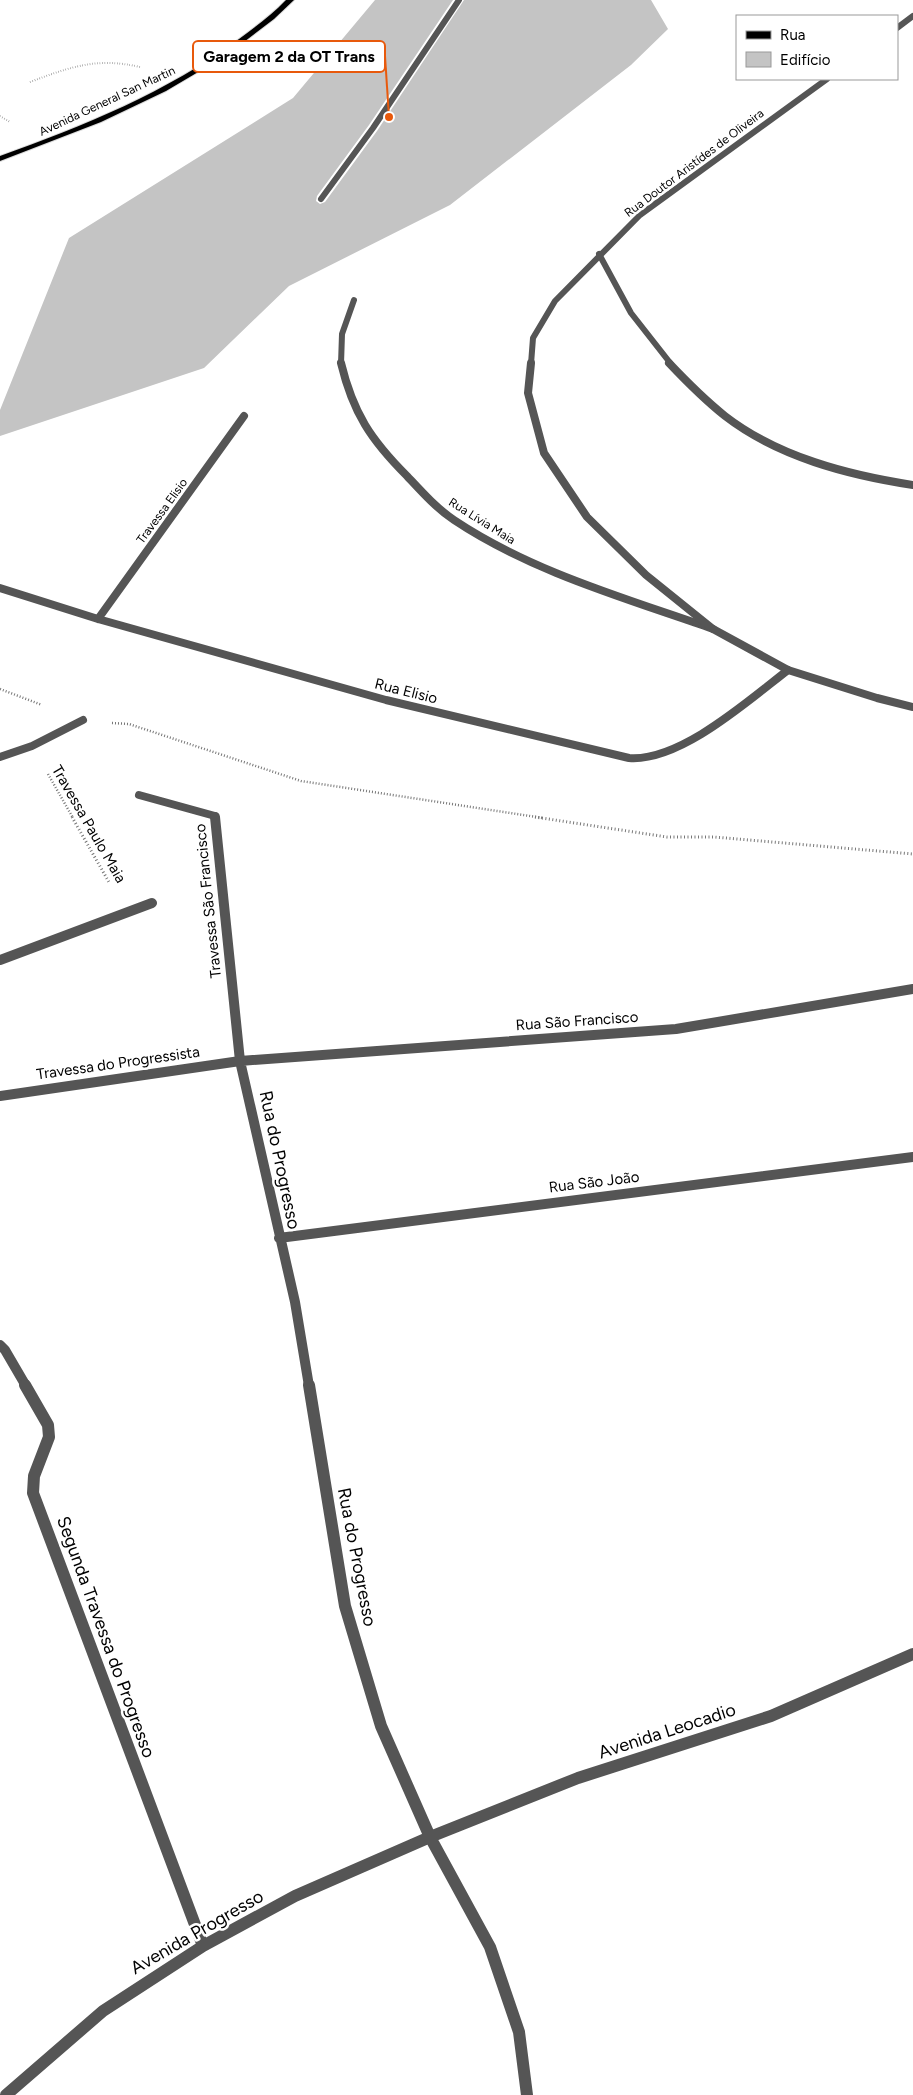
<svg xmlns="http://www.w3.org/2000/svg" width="913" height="2095" viewBox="0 0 913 2095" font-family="Figtree,sans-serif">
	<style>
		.building { fill: #c4c4c4 }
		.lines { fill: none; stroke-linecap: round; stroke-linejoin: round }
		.primary-casing { stroke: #dbdbdb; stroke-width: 2 }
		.path-far2 { stroke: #777; stroke-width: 2; stroke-dasharray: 0.5 2; stroke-linecap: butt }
		.path-far1 { stroke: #777; stroke-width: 2.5; stroke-dasharray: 1 2; stroke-linecap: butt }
		.path { stroke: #777; stroke-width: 3; stroke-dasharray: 1 2.5; stroke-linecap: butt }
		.service { stroke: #555; stroke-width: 6 }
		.minor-far3 { stroke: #555; stroke-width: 6 }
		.minor-far2 { stroke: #555; stroke-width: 8 }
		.minor-far1 { stroke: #555; stroke-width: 10 }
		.minor { stroke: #555; stroke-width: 12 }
		.tertiary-far1 { stroke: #555; stroke-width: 6 }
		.tertiary { stroke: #555; stroke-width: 8 }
		.primary { fill: #000; fill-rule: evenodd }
		.labels { text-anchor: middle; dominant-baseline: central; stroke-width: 5; stroke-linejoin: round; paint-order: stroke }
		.far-street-label { font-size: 12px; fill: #000; stroke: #fff }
		.street-label { font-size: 15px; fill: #000; stroke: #fff }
		.near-street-label { font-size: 18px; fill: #000; stroke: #fff }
		.leader { fill: none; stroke: #e8590c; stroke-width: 2 }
		.callout-dot { fill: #e8590c; stroke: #fff; stroke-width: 2 }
		.callout { fill: #fff; stroke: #e8590c; stroke-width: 2 }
		.callout-label { font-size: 16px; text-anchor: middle; font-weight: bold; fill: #000 }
	</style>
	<rect width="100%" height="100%" fill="#fff"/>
	<path class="building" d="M375,0H453L369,125L317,196L316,201L320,204L325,202L377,131L464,0H651L668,29L631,65L450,205L289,286L204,368L0,436V410L69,238L293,98Z"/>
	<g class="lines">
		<g class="primary-casing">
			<path id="primary" d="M286,0H294L274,19L227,55L166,91L101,122L0,161V156C84,126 167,92 239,39C255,27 272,15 286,0Z"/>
		</g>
		<path class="path-far2" d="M30,82C70,67 97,57 140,67
			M0,116L10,122"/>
		<path class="path-far1" d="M0,689L42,705
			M112,723L129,724L301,781L543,818
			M48,774L73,818"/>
		<path class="path" d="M72,817L110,884
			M535,817L667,837H714L913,854"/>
		<path class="service" d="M321,199L373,128L459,0"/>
		<path class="minor-far3" d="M599,254L631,313L671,364
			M341,364L342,334L354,300"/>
		<path class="minor-far2" d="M341,363C353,413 371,440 407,476C421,491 436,508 454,520C532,572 625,598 713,629
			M669,363C686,381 705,400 725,416C778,457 848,475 913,485
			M0,588L98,619L386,700L629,758C680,762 749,700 788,670
			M98,619L244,416
			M0,757L32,746L83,720
			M139,795L215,816V818"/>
		<path class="minor-far1" d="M215,817L240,1061L295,1302L309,1386
			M0,960L152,903
			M0,1096L240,1061L676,1029L913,989
			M279,1238L913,1157
			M0,1345L5,1350L26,1386"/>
		<path class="minor" d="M25,1385L48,1425L49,1437L34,1476L33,1493L203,1946
			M309,1385L345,1606L381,1726L430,1837L490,1947L519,2032L527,2095
			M6,2095L103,2011L203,1946L295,1896L430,1837L578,1778L771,1716L913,1654"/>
		<path class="tertiary-far1" d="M897,28L913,16
			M531,364L533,338L555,301L640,215L827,79"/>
		<path class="tertiary" d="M531,363L528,393L544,453L587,517L646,575L713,629L788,670L877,698L913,707"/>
		<use href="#primary" class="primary"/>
	</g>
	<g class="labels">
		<g class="far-street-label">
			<text transform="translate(107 101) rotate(-25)">Avenida General San Martin</text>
			<text transform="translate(694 163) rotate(-37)">Rua Doutor Aristídes de Oliveira</text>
			<text transform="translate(162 511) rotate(-54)">Travessa Elisio</text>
			<text transform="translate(482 521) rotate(32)">Rua Lívia Maia</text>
		</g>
		<g class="street-label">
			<text transform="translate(406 691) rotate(14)">Rua Elisio</text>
			<text transform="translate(89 824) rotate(60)">Travessa Paulo Maia</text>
			<text transform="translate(208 901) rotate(-96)">Travessa São Francisco</text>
			<text transform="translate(577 1021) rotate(-4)">Rua São Francisco</text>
			<text transform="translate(118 1063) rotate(-8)">Travessa do Progressista</text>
			<text transform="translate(594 1182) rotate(-7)">Rua São João</text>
		</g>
		<g class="near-street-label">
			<text transform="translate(280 1160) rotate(78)">Rua do Progresso</text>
			<text transform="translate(357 1557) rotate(79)">Rua do Progresso</text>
			<text transform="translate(106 1637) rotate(70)">Segunda Travessa do Progresso</text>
			<text transform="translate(667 1731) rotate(-18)">Avenida Leocadio</text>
			<text transform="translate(197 1932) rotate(-30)">Avenida Progresso</text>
		</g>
	</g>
	<path class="leader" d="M389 117L385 56"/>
	<circle class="callout-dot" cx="389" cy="117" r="5"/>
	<rect class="callout" x="193" y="41" width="192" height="31" rx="5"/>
	<g class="callout-label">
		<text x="289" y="62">Garagem 2 da OT Trans</text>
	</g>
	<rect x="736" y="15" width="162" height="65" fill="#ffffff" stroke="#999999"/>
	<rect x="746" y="31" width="25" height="8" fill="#000000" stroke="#999999"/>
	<text x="780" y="40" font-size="15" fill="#000000">Rua</text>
	<rect x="746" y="52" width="25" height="15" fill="#c4c4c4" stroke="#999999"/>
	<text x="780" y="65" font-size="15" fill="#000000">Edifício</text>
</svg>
